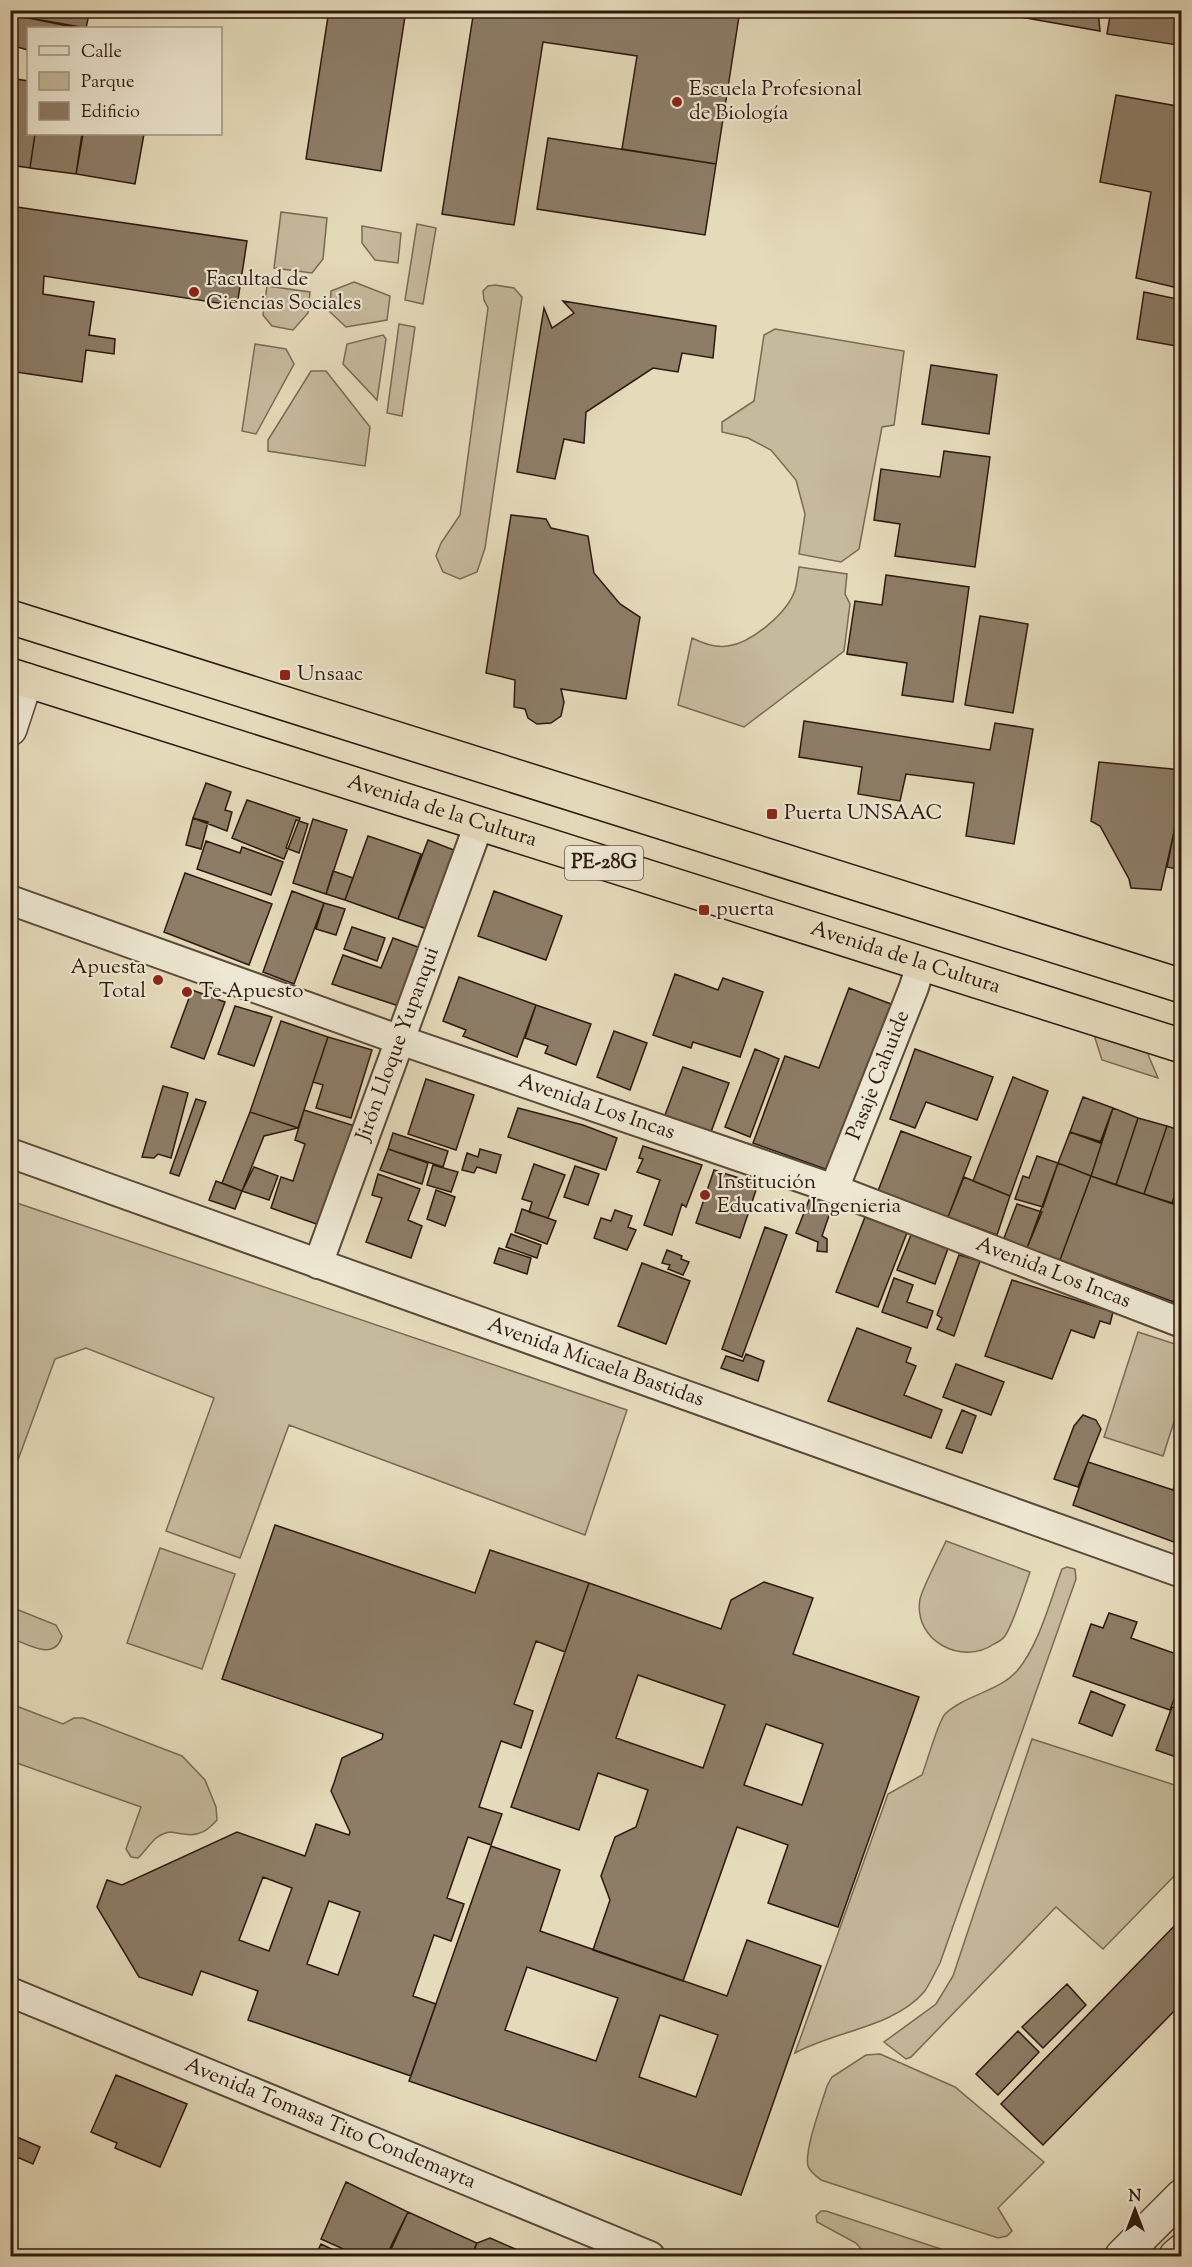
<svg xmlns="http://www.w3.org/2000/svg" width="1192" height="2267" viewBox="0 0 1192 2267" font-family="'Sorts Mill Goudy',serif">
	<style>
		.green { fill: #c6ba9d; stroke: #7a6954; stroke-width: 1.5 }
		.building { fill: #8d7d67; stroke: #2d180c; stroke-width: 1.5; fill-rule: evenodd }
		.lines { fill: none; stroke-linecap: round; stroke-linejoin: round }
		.minor-casing { stroke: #5b4938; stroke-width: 32 }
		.tertiary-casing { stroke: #5b4938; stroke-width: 36 }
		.trunk-casing { stroke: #2d180c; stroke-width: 36 }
		.minor { stroke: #eee8d3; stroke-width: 28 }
		.tertiary { stroke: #eee8d3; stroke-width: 33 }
		.trunk { stroke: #e5dbbb; stroke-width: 33 }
		.poi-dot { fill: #8f2418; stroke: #eee8d3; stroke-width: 2 }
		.labels { text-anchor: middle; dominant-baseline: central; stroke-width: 4.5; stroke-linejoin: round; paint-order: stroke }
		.shield { fill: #eee8d3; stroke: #675648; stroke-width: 1.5 }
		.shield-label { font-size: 20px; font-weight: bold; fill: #2d180c }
		.poi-label { font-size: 21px; fill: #2d180c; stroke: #eee8d3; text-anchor: start }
		.street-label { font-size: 21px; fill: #2d180c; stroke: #eee8d3 }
	</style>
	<rect width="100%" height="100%" fill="#e5dbbb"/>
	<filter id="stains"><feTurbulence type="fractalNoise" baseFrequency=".00333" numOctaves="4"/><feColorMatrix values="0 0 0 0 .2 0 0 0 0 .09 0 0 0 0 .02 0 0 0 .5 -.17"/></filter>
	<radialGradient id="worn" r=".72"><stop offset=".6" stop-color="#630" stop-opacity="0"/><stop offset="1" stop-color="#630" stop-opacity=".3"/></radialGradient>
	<path class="green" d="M281,212L327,218L323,259L312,273L274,268Z
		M417,224L436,228L423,304L405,300Z
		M362,226L401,233L398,263L375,260L362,243Z
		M354,282L390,296L387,320L346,327L330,312L331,291Z
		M495,285L514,288L522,297L485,548L477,572L460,579L443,572L436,556L441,543L460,515L488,308L484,300L483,291L488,286Z
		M267,286L310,292L308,313L293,330L272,326L263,315Z
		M399,324L415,327L402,416L387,413Z
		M775,329L904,351L894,425L882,427L859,549L841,562L799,554L805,514L796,480L771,450L748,438L722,432V422L754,401L764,335Z
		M383,335L386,339L377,400L343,364L347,344Z
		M255,344L286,349L294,364L256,434L242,431Z
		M311,371H326L370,427L365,466L268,451V440Z
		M799,567L847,574L845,594L850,604L844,651L744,727L678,705L692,638C702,643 716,648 728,646C752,643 788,612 795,590C797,583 798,574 799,567Z
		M1094,1035L1147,1052L1158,1078L1102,1060Z
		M11,1201L627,1410L585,1535L289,1425L240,1558L166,1531L214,1398L86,1348L55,1359L11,1479Z
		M1138,1332L1181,1346V1400L1163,1456L1104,1437Z
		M946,1541L1030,1572C1024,1589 1014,1622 1005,1636C1003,1639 998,1642 994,1644C962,1666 913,1641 920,1599C923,1586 940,1555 946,1541Z
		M160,1548L235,1574L202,1669L127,1643Z
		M1067,1567L1075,1569L1076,1579L940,1963C935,1972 930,1984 924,1992C894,2027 835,2031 795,2053L888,1794L922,1775C927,1762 938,1722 945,1714C965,1695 998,1692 1017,1671C1039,1645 1050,1601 1062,1569Z
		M11,1607L56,1625L62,1636C55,1662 27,1644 11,1638Z
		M11,1704L63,1724L74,1718H83L182,1756L205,1780L216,1807L217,1820C208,1830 199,1837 184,1834C180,1834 174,1832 170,1832C154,1834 148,1849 138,1858L131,1857L126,1849L141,1807L11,1761Z
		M1032,1739L1181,1787V1869L1103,1949L1056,1907L911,2057L906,2059L884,2042L936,2004L953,1976Z
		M880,2054L955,2087L1044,2162L998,2208L1012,2231L1007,2236L998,2238L821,2180C816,2176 810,2172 808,2166C804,2150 822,2103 827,2086L832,2077L866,2055Z
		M821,2211H826L962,2256H867L856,2243L817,2222L816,2216Z"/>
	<path class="building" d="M14,10H90L86,28L13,15Z
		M329,10H406L381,171L306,159Z
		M474,10H740L716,164L622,149L637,56L543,42L514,225L442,214Z
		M980,10H1098L1100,31Z
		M1111,10H1182L1177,45L1107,34Z
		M13,15L78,28H28V50L10,45Z
		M10,78L28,81V134H35L30,168L10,165Z
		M1116,95L1182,107V289L1136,278L1151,192L1100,182Z
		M35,134H82L76,174L30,168Z
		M83,134H144L135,184L76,174Z
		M548,138L716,164L705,235L537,209Z
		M10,206L247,241L237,306L44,276L43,294L94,302L89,335L115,339L114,354L86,350L82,382L10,371V290H14L16,272L10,271Z
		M1144,292L1182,300V347L1137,339Z
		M563,301L716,326L713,358L682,353L678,372L653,368L586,412L584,443L564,439L555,479L517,472L544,308L552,328L574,313Z
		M931,365L997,375L989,434L922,424Z
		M944,451L990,457L975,567L895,556L900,524L874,520L881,469L940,477Z
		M511,515L546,519L551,528L588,536L594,573L620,604L640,617L626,699L561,689L564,702L561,716L551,723L537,724L528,718L525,709L514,707L515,680L486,673Z
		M886,575L969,587L953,702L902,695L907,663L847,654L855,601L882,605Z
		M980,616L1028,624L1013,713L965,705Z
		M804,721L990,750L995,723L1033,729L1014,844L966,836L974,783L906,774L900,801L858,794L862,767L799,757Z
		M1099,762L1182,770V796L1161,890L1131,888L1129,879L1100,826L1091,821Z
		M206,783L231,792L225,810L232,812L227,831L193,818Z
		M247,800L300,818L284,859L232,838Z
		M1178,812L1182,813V870L1167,867Z
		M193,818L208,822L201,849L186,845Z
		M313,819L347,830L326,894L293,883Z
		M296,820L308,824L299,853L286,848Z
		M368,836L421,854L398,919L345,900Z
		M428,840L464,854L433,931L398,919Z
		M206,841L240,853L242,847L283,862L271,895L197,869Z
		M333,871L353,878L345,900L326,894Z
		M185,873L272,904L249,965L164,932Z
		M292,891L324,903L294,984L263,972Z
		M494,891L562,916L546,960L478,936Z
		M324,903L345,909L336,935L316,929Z
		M352,927L385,938L377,961L344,949Z
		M393,938L426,950L402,1007L332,984L343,955L381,968Z
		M675,974L718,990L723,978L763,992L740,1057L693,1042L691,1048L653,1035Z
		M459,977L536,1005L517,1057L463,1036L466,1030L443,1021Z
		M849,988L891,1004L828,1170L753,1143L785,1056L819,1068Z
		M192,990L225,1002L204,1059L171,1047Z
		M536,1005L591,1024L576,1065L545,1053L548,1046L525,1038Z
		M235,1006L272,1017L254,1066L218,1054Z
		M281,1021L328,1037L298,1128L250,1112Z
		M614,1031L647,1043L630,1090L597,1077Z
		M328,1037L372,1050L351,1118L316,1108L323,1085L313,1082Z
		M755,1049L779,1059L750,1137L725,1127Z
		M915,1049L993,1077L977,1120L926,1102L915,1128L890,1119Z
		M683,1067L729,1083L711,1132L665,1115Z
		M1013,1077L1048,1091L1010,1196L973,1181Z
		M426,1079L474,1095L456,1150L408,1134Z
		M163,1086L188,1093L171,1158L158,1154L154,1158L142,1157Z
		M1083,1097L1113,1108L1100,1143L1070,1132Z
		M196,1099L206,1102L179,1176L170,1173Z
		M518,1108L583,1125L617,1138L606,1170L508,1137Z
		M1113,1108L1138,1118L1116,1185L1091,1176Z
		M304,1110L361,1128L325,1227L271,1208L281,1177L293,1181L305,1144L295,1140Z
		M250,1112L298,1128L264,1136L242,1191L222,1183Z
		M1138,1118L1167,1126L1144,1194L1116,1185Z
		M1167,1126L1182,1131V1174L1172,1203L1144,1194Z
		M901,1131L971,1157L948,1217L878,1191Z
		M1070,1132L1102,1142L1091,1176L1058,1163Z
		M393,1133L448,1151L443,1167L388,1149Z
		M643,1146L702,1165L686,1207L682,1204L672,1235L644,1225L660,1180L637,1172L643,1159L639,1158Z
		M388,1149L428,1163L422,1184L380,1170Z
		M480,1149L501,1155L496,1173L477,1167L474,1173L462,1170L467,1153L478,1157Z
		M1037,1156L1058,1163L1043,1207L1015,1199L1023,1176L1029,1178Z
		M1058,1163L1091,1176L1060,1260L1027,1248Z
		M534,1164L565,1175L548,1218L529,1212L532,1202L522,1199Z
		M433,1165L458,1172L451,1192L427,1185Z
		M575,1166L599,1174L588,1205L564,1197Z
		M254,1167L278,1176L269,1200L242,1191Z
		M714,1170L758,1184L740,1238L696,1223Z
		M378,1174L420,1189L408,1220L422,1226L411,1258L366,1242L382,1198L372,1195Z
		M1182,1174V1206L1172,1203Z
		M1091,1176L1182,1207V1305L1060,1260Z
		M964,1177L1010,1196L997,1235L948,1217Z
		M216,1181L242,1191L235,1209L209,1200Z
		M436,1190L455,1197L445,1226L427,1219Z
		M813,1190L835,1198L822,1236L827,1239V1252L817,1251L818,1242L796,1233Z
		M870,1204L912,1220L878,1307L836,1292Z
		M1017,1204L1042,1212L1027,1248L1004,1238Z
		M522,1209L556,1221L547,1244L515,1232Z
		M615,1210L632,1216L628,1227L636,1230L627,1250L594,1238L601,1218L611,1221Z
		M765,1227L787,1235L742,1357L722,1349Z
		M913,1230L950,1243L935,1284L897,1270Z
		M511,1234L541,1245L537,1258L506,1247Z
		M499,1248L531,1258L527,1274L494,1263Z
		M667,1250L682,1256L681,1259L689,1262L683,1275L668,1269L670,1265L662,1263Z
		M959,1255L980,1261L954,1336L937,1329L942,1318L937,1315Z
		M642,1263L690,1281L666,1344L618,1326Z
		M894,1278L913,1285L907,1302L933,1311L927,1328L882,1312Z
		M1012,1280L1113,1312L1110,1324L1100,1321L1094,1338L1071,1330L1052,1379L985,1356Z
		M857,1328L911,1348L906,1362L916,1366L904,1395L942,1410L931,1438L828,1401Z
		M746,1354L764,1361L758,1381L721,1368L726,1356L743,1361Z
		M956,1364L1004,1382L991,1415L943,1397Z
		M962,1410L976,1416L962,1453L946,1448Z
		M1083,1415L1096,1420L1101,1429L1078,1487L1054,1479L1074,1426Z
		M1088,1462L1173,1490L1182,1466V1545L1073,1505Z
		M275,1525L475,1593L490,1550L589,1583L565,1652L536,1641L514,1704L533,1711L521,1748L501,1741L479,1807L502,1814L491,1845L468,1837L447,1898L464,1904L451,1941L434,1935L413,1996L436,2004L411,2076L248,2020L258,1991L201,1971L192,1995L139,1977L97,1907L107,1880L122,1885L237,1832L305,1856L316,1824L349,1835L350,1832L331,1791L334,1783L342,1758L382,1739L383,1734L222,1679ZM263,1877L292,1888L269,1951L239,1940ZM329,1901L360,1912L338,1975L307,1964Z
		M764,1582L813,1598L793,1654L919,1697L838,1927L768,1903L788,1845L737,1827L683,1981L593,1950L610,1900L601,1876L615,1837L636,1827L648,1790L598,1773L579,1830L511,1807L589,1583L721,1629L731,1600ZM638,1675L725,1705L703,1768L616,1738ZM766,1724L823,1744L802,1805L744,1785Z
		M1109,1613L1137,1622L1131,1638L1182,1656V1679L1170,1710L1073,1676L1091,1624L1103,1628Z
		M1091,1691L1125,1705L1112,1736L1079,1723Z
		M1172,1707L1182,1710V1759L1156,1750Z
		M491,1846L560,1870L540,1931L727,1996L747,1940L821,1966L741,2195L409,2081ZM527,1967L618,1998L596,2061L505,2030ZM660,2015L718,2035L696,2097L639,2077Z
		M1182,1918V2003L1043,2145L1001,2104Z
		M1067,1984L1086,2005L1043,2048L1022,2027Z
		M1018,2031L1039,2052L998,2095L976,2074Z
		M116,2075L187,2104L160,2167L115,2148L117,2143L91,2132Z
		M10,2134L40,2147L33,2164L17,2157L10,2171Z
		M346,2182L408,2212L386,2256H345L348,2251L321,2239Z
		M408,2212L477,2243L471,2256H388Z
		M490,2238L531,2256H472L477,2243Z
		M321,2244L344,2255L343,2256H315Z"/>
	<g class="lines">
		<g class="minor-casing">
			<g id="minor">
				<path id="s1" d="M10,900L400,1040L834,1189L1182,1323"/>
				<path id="s2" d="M10,1153L1182,1573"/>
				<path id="s3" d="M834,1189L914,987L921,964"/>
				<path id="s4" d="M318,1264L479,824"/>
				<path id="s5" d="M10,1992L650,2256"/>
			</g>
		</g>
		<g class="tertiary-casing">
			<path id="tertiary" d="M10,729L26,680
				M1122,2256L1182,2196
				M1176,2256L1182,2251"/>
		</g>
		<g class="trunk-casing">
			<g id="trunk">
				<path d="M10,617L1182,986"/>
				<path id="s6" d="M10,675L1182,1046"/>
			</g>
		</g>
		<use href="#minor" class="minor"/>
		<use href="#tertiary" class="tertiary"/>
		<use href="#trunk" class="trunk"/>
	</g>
	<g class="poi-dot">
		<circle cx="677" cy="102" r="6"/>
		<circle cx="194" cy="292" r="6"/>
		<rect x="279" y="669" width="12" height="12" rx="3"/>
		<rect x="766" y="808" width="12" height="12" rx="3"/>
		<rect x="698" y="904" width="12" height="12" rx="3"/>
		<circle cx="158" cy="980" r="6"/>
		<circle cx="187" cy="992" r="6"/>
		<circle cx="705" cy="1195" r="6"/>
	</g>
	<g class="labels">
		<rect class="shield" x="565" y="846" width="78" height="34" rx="4.5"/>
		<g class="shield-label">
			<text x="604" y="863">PE-28G</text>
		</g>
		<g class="poi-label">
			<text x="689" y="90">Escuela Profesional<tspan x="689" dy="24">de Biología</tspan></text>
			<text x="206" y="280">Facultad de<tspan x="206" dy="24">Ciencias Sociales</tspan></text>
			<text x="297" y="675">Unsaac</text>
			<text x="784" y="814">Puerta UNSAAC</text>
			<text x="716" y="910">puerta</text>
			<text x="146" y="968" text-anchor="end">Apuesta<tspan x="146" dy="24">Total</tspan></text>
			<text x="199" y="992">Te Apuesto</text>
			<text x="717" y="1183">Institución<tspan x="717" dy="24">Educativa Ingenieria</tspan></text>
		</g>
		<g class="street-label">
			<text stroke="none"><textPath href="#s6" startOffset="453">Avenida de la Cultura</textPath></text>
			<text stroke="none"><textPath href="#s6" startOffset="939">Avenida de la Cultura</textPath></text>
			<text stroke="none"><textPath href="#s4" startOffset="234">Jirón Lloque Yupanqui</textPath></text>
			<text stroke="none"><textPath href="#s3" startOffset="122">Pasaje Cahuide</textPath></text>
			<text stroke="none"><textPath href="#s1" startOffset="622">Avenida Los Incas</textPath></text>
			<text stroke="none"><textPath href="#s1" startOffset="1108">Avenida Los Incas</textPath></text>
			<text stroke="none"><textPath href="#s2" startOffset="622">Avenida Micaela Bastidas</textPath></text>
			<text stroke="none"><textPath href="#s5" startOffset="346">Avenida Tomasa Tito Condemayta</textPath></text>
		</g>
	</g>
	<rect width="1192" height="2267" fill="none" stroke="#e5dbbb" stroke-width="36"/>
	<rect x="12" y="12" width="1168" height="2243" fill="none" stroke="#2d180c" stroke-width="3"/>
	<rect x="18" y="18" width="1156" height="2231" fill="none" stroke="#2d180c" stroke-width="1.5"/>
	<rect x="27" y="27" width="195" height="108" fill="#eee8d3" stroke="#a19583" stroke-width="1.5"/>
	<rect x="39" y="46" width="30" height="9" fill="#eee8d3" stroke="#a19583" stroke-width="1.5"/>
	<text x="81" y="57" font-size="18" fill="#2d180c">Calle</text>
	<rect x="39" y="72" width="30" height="18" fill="#c6ba9d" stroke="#a19583" stroke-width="1.5"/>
	<text x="81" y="87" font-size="18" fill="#2d180c">Parque</text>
	<rect x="39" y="102" width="30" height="18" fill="#8d7d67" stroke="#a19583" stroke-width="1.5"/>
	<text x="81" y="117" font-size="18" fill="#2d180c">Edificio</text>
	<g transform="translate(1135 2210)" stroke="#eee8d3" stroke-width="4.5" paint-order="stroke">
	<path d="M0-4.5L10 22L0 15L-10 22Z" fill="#2d180c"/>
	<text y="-9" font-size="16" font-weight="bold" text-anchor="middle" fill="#2d180c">N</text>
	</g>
	<rect width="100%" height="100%" filter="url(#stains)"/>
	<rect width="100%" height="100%" fill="url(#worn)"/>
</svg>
